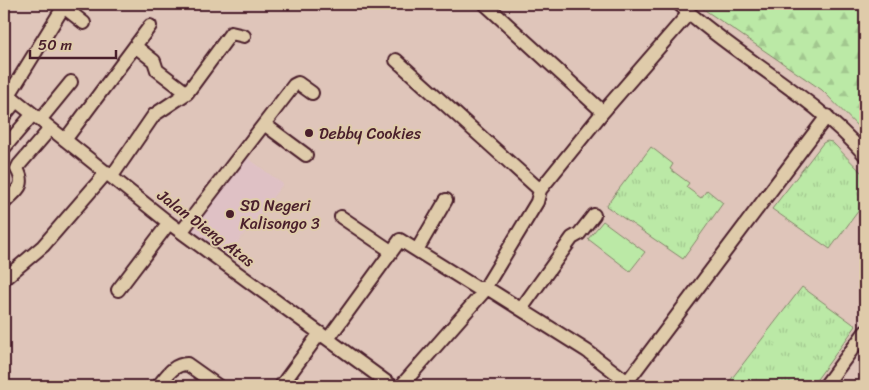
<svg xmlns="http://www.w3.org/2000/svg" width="869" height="390" viewBox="0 0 869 390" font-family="Sriracha,sans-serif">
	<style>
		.built { fill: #dfc1c5 }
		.grass { fill: url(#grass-tufts); stroke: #828468 }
		.forest { fill: url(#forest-firs); stroke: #828468 }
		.garden { fill: #bbe9a6; stroke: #828468 }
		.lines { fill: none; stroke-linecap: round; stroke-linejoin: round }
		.minor-casing { stroke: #4a1f2b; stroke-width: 16 }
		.minor { stroke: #dfcbaa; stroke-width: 12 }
		.poi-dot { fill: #4a1f2b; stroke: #dfcbaa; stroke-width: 2 }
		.labels { text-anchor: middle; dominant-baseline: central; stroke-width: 4; stroke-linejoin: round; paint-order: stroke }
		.poi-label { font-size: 16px; fill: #4a1f2b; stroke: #dfcbaa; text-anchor: start }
		.street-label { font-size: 16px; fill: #4a1f2b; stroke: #dfcbaa }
	</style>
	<defs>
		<pattern id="grass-tufts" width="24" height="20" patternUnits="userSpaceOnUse" patternTransform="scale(1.25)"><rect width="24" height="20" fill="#bbe9a6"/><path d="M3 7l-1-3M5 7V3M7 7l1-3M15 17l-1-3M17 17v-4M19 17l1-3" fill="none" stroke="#a2c78f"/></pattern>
		<pattern id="forest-firs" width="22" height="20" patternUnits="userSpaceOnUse" patternTransform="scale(1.25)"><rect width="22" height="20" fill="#bbe9a6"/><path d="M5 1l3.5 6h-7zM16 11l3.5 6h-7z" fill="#a2c78f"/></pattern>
	</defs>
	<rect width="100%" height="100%" fill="#dfc5ba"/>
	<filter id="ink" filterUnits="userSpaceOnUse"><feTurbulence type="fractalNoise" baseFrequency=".02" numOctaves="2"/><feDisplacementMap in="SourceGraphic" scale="10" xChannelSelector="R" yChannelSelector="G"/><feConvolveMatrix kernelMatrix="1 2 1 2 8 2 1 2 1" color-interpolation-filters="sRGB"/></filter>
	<g filter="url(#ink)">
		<path class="built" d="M245,156L283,184L226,257L189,229Z"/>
		<path class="grass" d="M827,141L832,142L865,176V202L830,249L772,209L823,143Z
			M651,147L673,164L670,169L689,183L686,187L701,198L707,190L723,203L683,259L606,206Z
			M802,287L856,326L812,386H726Z"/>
		<path class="forest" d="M696,4H865V134L822,90Z"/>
		<path class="garden" d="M603,221L645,252L630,271L588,239Z"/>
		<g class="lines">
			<g class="minor-casing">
				<path id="minor" d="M60,4L84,23
					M485,4L603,112
					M679,4C738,58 812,94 865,155
					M135,46L154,61L157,70L187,93
					M396,60L540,190
					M4,91L169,223L392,386
					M9,95L64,6
					M4,116L16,101
					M40,120L71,82
					M264,124L306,155
					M65,140L150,26
					M4,148L33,114
					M112,176L154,115L187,93L231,33L244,36
					M4,203C16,190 27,187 17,169L19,165L50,129
					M341,217L391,251
					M182,231L294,85L298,83L312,93
					M417,250L446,200
					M4,279L43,246L107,172
					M118,290L169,223
					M521,309L572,238L579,234L594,215
					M328,339L400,240L477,288H487L587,351L633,386
					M627,382L827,116
					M158,386C166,377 173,364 187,364L218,386
					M281,386L320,333
					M401,386L487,288L488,283L537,202L540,190L603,112L689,13
					M825,386L865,332"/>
			</g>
			<use href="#minor" class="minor"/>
		</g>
	</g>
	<g class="poi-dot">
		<circle cx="309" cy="133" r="5"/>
		<circle cx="230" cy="214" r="5"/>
	</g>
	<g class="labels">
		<g class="poi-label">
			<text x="319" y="133">Debby Cookies</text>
			<text x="240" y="205">SD Negeri<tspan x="240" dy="18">Kalisongo 3</tspan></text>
		</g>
		<g class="street-label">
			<text transform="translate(206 228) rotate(37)">Jalan Dieng Atas</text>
		</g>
	</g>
	<rect width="869" height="390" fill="none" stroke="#dfcbaa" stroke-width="20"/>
	<rect x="10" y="10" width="849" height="370" fill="none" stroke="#4a1f2b" stroke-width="2" filter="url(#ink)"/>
	<path d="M30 50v8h86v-8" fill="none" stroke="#4a1f2b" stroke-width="2.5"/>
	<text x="38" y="50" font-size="15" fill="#4a1f2b" stroke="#dfcbaa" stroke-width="4" paint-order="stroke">50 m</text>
</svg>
